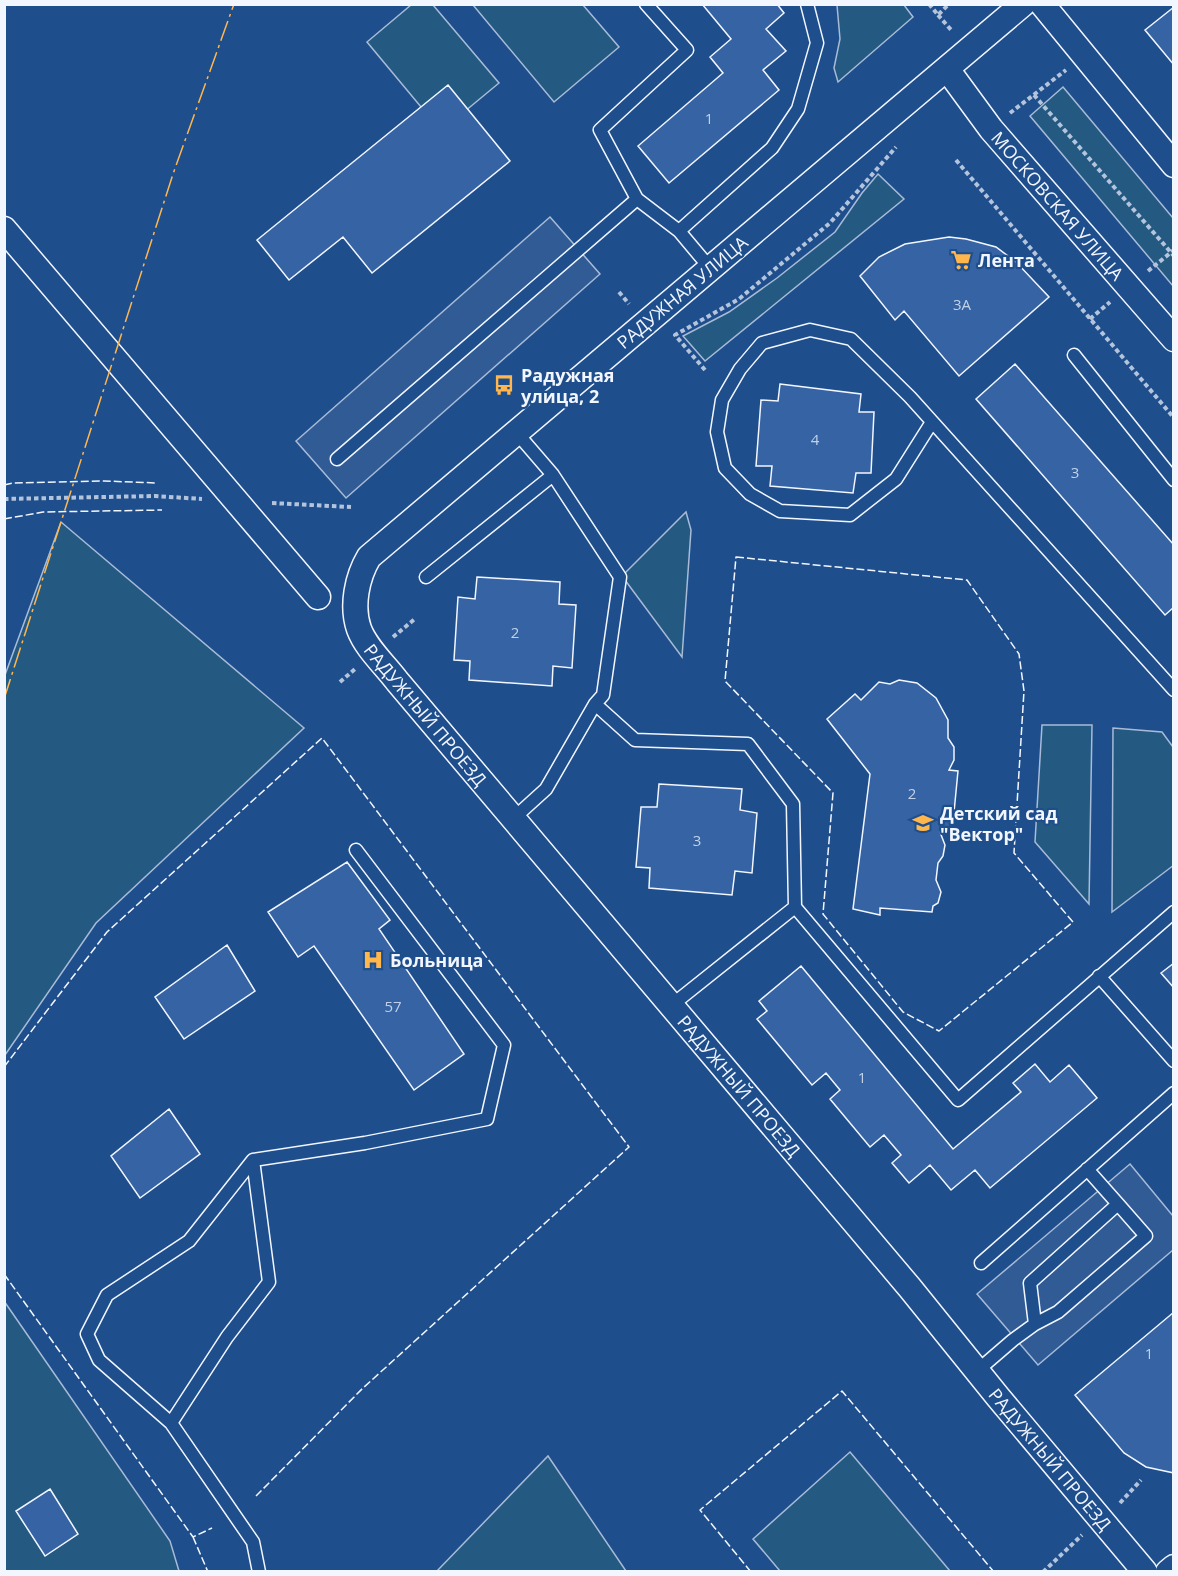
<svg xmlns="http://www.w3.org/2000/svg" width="1178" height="1576" viewBox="0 0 1178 1576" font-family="'Open Sans',sans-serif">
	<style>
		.green { fill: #245a82; stroke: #a8bbd7; stroke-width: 1.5 }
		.parking { fill: #305b95; stroke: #a8bbd7; stroke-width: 1.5 }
		.building { fill: #3563a3; stroke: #f2f6ff; stroke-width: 1.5 }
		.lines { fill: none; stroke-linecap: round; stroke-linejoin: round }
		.lane-casing { stroke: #f2f6ff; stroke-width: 15 }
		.street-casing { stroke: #f2f6ff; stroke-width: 27 }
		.path { stroke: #b3c4dc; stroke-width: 4; stroke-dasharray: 4.5 3; stroke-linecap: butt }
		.lane { stroke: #1f4e8c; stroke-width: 12 }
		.street { stroke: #1f4e8c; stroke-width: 24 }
		.fence { stroke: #f2f6ff; stroke-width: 1.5; stroke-dasharray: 8 3; stroke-linecap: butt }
		.power { stroke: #ffb74d; stroke-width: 1.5; stroke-dasharray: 21 4.5 3 4.5; stroke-linecap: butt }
		.labels { text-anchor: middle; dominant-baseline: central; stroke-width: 4.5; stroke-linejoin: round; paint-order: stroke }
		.number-label { font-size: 15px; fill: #c3d1e8 }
		.street-label { font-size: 18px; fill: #f2f6ff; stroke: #1f4e8c }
		.poi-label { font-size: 18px; font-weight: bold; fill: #f2f6ff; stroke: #1f4e8c; text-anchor: start }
	</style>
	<rect width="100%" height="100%" fill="#1f4e8c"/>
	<path class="green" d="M411,5H433L499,83L441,131L367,42Z
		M473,5H583L619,47L554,102Z
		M837,5H904L913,17L838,82L834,68L840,39Z
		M1063,87L1173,218V286L1030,116Z
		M878,174L904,199L705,361L683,336L729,312L777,278L835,232L862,193Z
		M686,512L691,530L682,657L622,576Z
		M61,522L304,728L96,923L5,1055V675Z
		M1042,725H1092L1089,904L1035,842Z
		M1113,728L1162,732L1173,747L1174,865L1112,912Z
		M4,1301L170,1541L179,1571H5Z
		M850,1452L950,1571H780L753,1539Z
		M548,1456L626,1571H437Z"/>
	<path class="parking" d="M550,217L600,274L346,498L296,441Z
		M1130,1164L1173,1216V1250L1038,1365L977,1294Z"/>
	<path class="building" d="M702,4H777L784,13L766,29L786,51L763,70L779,90L669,183L638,146L723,73L710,57L731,39Z
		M1174,7V65L1145,30Z
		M448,85L510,161L372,273L343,237L289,280L257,240Z
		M949,237L966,239L996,247L1016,262L1049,297L959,376L904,311L895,320L860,276L879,257L905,244Z
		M1015,364L1174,545V607L1165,615L976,399Z
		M780,384L861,394L859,412H874L871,473H856L853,493L770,486L772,466H756L761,400L778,401Z
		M477,577L560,582L559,604L576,605L572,668L553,666L552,686L469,680L470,661L454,660L458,597L475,599Z
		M899,680L917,683L936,698L948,720V738L954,747V760L949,770L958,771L952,833L940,832L945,845L943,856L938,863L936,880L941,892L938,903L933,906L932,912L880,908V915L853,909L870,774L827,719L855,694L861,700L879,682L890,684Z
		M659,784L742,789L740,810L757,813L752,873L735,871L732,895L649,888L650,868L636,867L641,807H657Z
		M347,862L390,920L379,929L464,1054L414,1090L314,946L298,957L268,912Z
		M227,945L255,991L184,1039L155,997Z
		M1174,963V988L1161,973Z
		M801,966L953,1149L1021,1092L1013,1083L1035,1064L1050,1082L1069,1065L1097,1098L990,1188L975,1170L951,1190L930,1165L909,1183L892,1163L901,1155L884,1135L870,1147L830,1099L840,1090L826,1073L812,1085L757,1019L767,1011L759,1001Z
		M169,1109L200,1154L140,1198L111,1156Z
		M1174,1312V1473L1146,1467L1124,1453L1075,1395Z
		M50,1489L78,1534L45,1556L16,1511Z"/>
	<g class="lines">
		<g class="lane-casing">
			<path id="lane" d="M646,4L687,50L600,130L637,199L679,231L710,268
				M679,231L772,148L798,109L817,43L807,4
				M1074,355L1174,480
				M932,422L896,479L850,515L780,511L750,494L725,468L717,432L722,400L740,369L762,343L810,330L851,339L910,397L1174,690
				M337,459L637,199
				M426,577L553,475
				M595,704L635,740L748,744L793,804L795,907L958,1100L1174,912
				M514,818L546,789L595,704L603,695L620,577L553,475L516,432
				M1099,976L1174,1061
				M672,1005L795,907
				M1087,1169L1118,1204
				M981,1263L1174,1093
				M977,1371L1013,1340L1035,1324L1058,1312L1146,1236L1118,1204L1030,1283L1035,1324
				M171,1423L99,1360L87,1334L107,1295L189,1241L253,1160
				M259,1572L253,1542L171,1423L227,1337L269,1282L253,1160L365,1143L487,1119L504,1045L356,850"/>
		</g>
		<g class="street-casing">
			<g id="street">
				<path id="s1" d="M1023,4L369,557C357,577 351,606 359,629C366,648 385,665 397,681L910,1288L998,1397L1145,1572"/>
				<path d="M1042,4L1174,165"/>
				<path id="s2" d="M947,69L991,129L1174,339"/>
				<path d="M4,229L318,597"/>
				<path d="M1168,1572L1174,1567"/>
			</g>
		</g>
		<path class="path" d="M929,4L938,15L949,4
			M938,15L952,31
			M1034,95L1174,256
			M1010,113L1066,70
			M956,160L1174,418
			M1148,271L1174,250
			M619,292L629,304
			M1090,319L1110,302
			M705,370L675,335L739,299L830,223L896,147
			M4,499L155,496L202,499
			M272,503L351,507
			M393,637L416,618
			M340,682L355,669
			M1120,1503L1141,1480
			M1043,1572L1082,1535"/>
		<use href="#lane" class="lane"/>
		<use href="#street" class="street"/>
		<path class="fence" d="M4,485L13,483L104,481L157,483
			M4,519L43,512L162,510
			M736,557L967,580L1019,654L1024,691L1014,853L1073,922L939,1031L903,1012L823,914L833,793L725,681Z
			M4,1067L107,932L322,738L629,1147L363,1388L256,1496
			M4,1274L193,1537L212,1528
			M193,1537L208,1572
			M751,1572L700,1510L842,1391L994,1572"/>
		<path class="power" d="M4,699L173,174L234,4"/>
	</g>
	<defs>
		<g id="supermarket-bare" transform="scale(1.62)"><path d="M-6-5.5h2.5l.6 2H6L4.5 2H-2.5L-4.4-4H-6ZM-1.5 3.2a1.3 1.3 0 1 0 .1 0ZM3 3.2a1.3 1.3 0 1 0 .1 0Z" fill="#ffb74d" stroke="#1f4e8c" stroke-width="2.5" paint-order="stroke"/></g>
		<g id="bus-bare" transform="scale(1.62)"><path d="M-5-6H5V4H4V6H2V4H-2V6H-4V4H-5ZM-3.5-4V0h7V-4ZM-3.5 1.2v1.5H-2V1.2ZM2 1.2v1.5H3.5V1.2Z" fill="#ffb74d" stroke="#1f4e8c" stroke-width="2.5" paint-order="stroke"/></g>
		<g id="school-bare" transform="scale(1.62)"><path d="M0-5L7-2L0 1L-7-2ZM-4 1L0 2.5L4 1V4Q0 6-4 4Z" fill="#ffb74d" stroke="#1f4e8c" stroke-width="2.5" paint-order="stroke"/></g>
		<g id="hospital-bare" transform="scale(1.62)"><path d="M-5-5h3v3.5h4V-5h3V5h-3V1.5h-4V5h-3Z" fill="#ffb74d" stroke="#1f4e8c" stroke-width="2.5" paint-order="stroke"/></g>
	</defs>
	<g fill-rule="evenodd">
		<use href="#supermarket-bare" x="961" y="260"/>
		<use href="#bus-bare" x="504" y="385"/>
		<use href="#school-bare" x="923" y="823"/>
		<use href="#hospital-bare" x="373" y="960"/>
	</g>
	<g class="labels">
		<g class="number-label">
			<text x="709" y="118">1</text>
			<text x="962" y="304">3А</text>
			<text x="815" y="439">4</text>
			<text x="1075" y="472">3</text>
			<text x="515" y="632">2</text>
			<text x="912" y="793">2</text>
			<text x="697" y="840">3</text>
			<text x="393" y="1006">57</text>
			<text x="862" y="1077">1</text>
			<text x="1149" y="1353">1</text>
		</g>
		<g class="street-label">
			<text stroke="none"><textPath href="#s2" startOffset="176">МОСКОВСКАЯ УЛИЦА</textPath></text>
			<text transform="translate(682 292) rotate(-40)">РАДУЖНАЯ УЛИЦА</text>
			<text stroke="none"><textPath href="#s1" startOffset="1040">РАДУЖНЫЙ ПРОЕЗД</textPath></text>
			<text stroke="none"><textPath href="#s1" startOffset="1526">РАДУЖНЫЙ ПРОЕЗД</textPath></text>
			<text stroke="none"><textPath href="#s1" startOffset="2012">РАДУЖНЫЙ ПРОЕЗД</textPath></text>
		</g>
		<g class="poi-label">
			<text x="978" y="260">Лента</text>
			<text x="521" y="375">Радужная<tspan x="521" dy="21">улица, 2</tspan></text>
			<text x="940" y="813">Детский сад<tspan x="940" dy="21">"Вектор"</tspan></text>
			<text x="390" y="960">Больница</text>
		</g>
	</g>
	<rect width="1178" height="1576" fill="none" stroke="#f2f6ff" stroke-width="12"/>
</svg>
